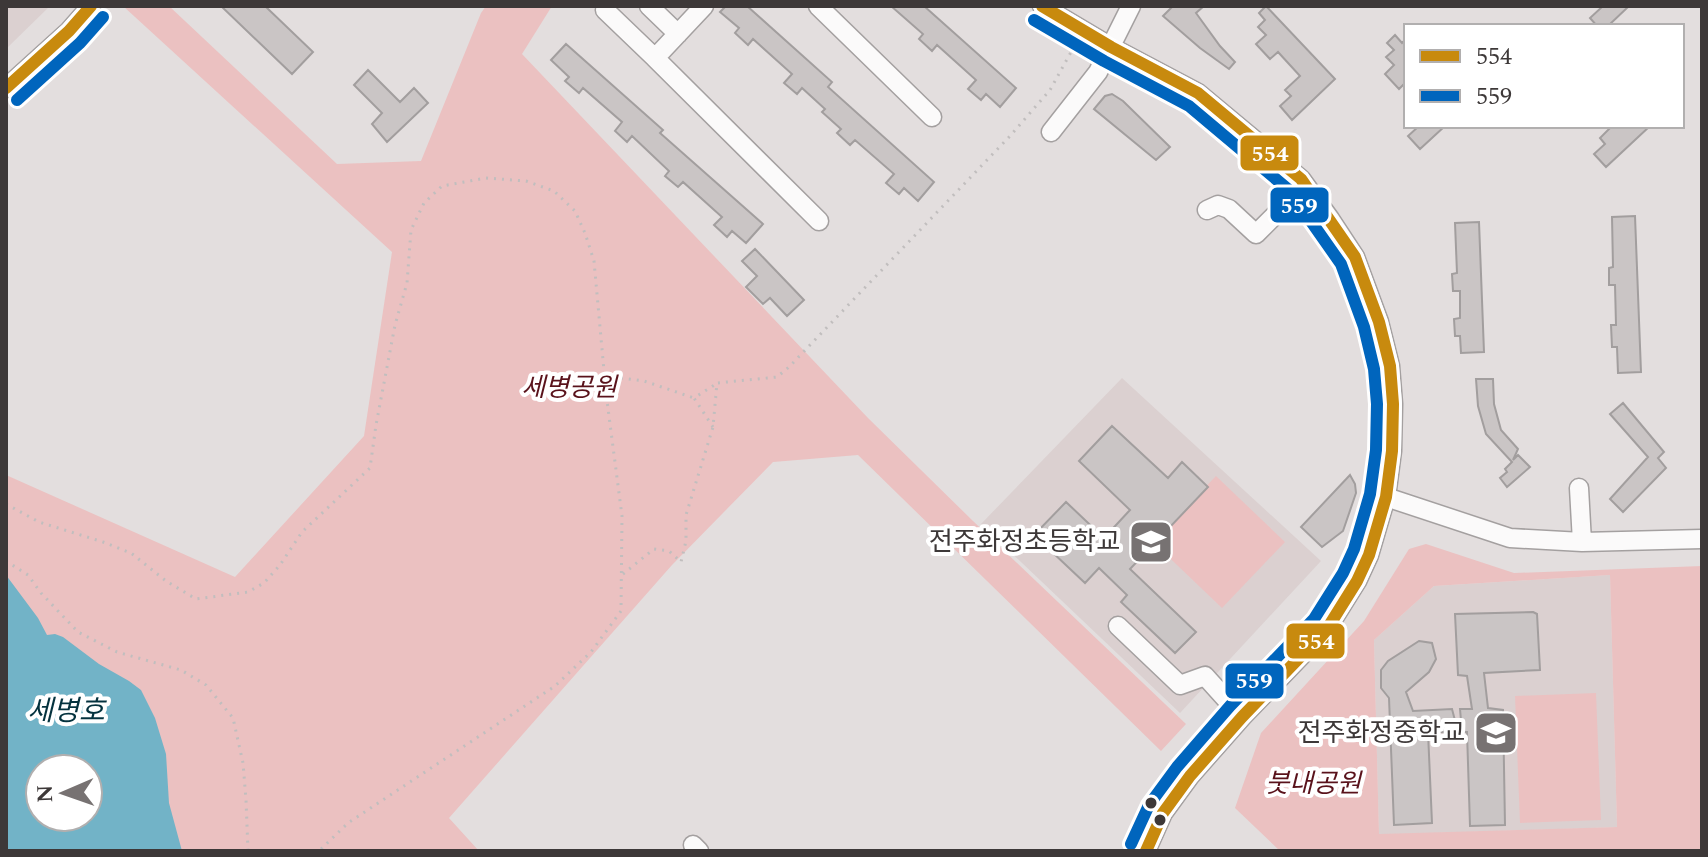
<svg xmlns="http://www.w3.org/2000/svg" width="1708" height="857" viewBox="0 0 1708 857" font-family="Spectral,'Noto Sans KR',serif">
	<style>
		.built { fill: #dbd0d0 }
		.green { fill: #ebc1c1; fill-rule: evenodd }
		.water { fill: #72b3c7; fill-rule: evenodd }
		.building { fill: #cac5c5; stroke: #a29e9e; stroke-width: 2 }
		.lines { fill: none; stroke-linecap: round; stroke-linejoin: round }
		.minor-casing { stroke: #a4a0a0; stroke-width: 21 }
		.path { stroke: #c1bebe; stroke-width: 3; stroke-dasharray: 2 6; stroke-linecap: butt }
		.minor { stroke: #fbfafa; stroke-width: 18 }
		.bus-1-casing { stroke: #fff; stroke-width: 18 }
		.bus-2-casing { stroke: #fff; stroke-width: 18 }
		.bus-1 { stroke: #c88a0e; stroke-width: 12 }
		.bus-2 { stroke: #0065bd; stroke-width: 12 }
		.bus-dot { fill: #3d3838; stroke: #fff; stroke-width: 3 }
		.labels { text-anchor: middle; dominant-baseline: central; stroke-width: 8; stroke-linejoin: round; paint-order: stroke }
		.park-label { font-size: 26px; font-style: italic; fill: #59121b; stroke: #fff }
		.poi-label { font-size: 26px; fill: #3d3838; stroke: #fff; text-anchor: end }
		.water-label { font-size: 28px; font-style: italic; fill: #04323e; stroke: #fff }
		.line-badge { stroke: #fff; stroke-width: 3 }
		.badge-label { font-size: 22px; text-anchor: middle; font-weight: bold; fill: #fff }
	</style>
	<rect width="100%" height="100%" fill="#e3dede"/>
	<path class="built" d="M6,6H50L6,49Z
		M1122,378L1321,561L1180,713L981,524Z
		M1610,575L1617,827L1379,835L1374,640L1434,586Z"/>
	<path class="green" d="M123,6H169L337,164L421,161L481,13L486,6H552L522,54L868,418L973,521L1186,724L1161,751L858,455L773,462L672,565L449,818L479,851H6V475L235,577L364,436L392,252ZM40,769H88V817H40Z
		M1216,476L1285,542L1222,608L1153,542Z
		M1426,544L1514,573L1702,566V851H1280L1235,808L1261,733L1364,621L1409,549ZM1610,575L1617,827L1379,834L1374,640L1434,586Z
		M1596,693L1601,820L1520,823L1515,696Z"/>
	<path class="water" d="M6,575L38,618L47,635L55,634L63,637L99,664L129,681L141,690L155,718L166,754L169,803L182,851H6ZM40,769H88V817H40Z"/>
	<path class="building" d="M221,6H265L313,52L292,74Z
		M726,6H747L832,82L828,87L934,182L918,201L904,188L899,194L886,183L894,174L855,140L850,145L837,133L841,129L822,112L825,109L802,88L797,94L784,83L792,74L753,39L748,45L735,33L739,28L720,12Z
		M891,6H924L1016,88L1000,107L986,94L981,100L968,89L976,80L937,45L932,51L919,39L923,34Z
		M1173,6H1204L1196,13L1220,46L1235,62L1229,69L1200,48L1163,16Z
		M1266,6L1335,79L1292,120L1280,106L1291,96L1285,90L1300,76L1278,52L1270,59L1256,44L1266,35L1258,27L1265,20L1259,13Z
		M1603,6H1629L1608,26H1597L1590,18Z
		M1395,35L1402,43L1406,39V82L1399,89L1385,74L1394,65L1386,57L1394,50L1387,43Z
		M566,44L663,130L660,133L763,224L746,243L732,231L727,237L714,225L722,217L683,182L678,187L665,176L669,171L632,136L627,142L615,131L622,122L583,88L579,93L565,81L569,77L551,60Z
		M368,70L400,102L414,88L428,103L387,142L372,124L382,113L354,85Z
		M1112,94L1123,101L1170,147L1156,160L1094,109L1105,96Z
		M1419,126H1445L1420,149L1408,136Z
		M1612,126H1650L1606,167L1594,154L1605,144L1600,138Z
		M1635,216L1641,372L1618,373L1617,347H1612L1611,325H1616L1615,285H1609V268L1613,267L1612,217Z
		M1479,222L1484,352L1461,353L1460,336H1455L1454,319L1460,318V291H1453L1452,274L1457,273L1455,223Z
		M755,249L804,300L787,316L770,298L763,304L746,287L757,276L742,261Z
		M1476,379H1493L1494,404L1501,430L1518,449L1513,460L1518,455L1530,467L1507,487L1500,478L1507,472L1505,469L1512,462L1486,434L1478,406Z
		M1623,403L1664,452L1658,458L1666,468L1623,512L1610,499L1648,457L1610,414Z
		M1112,426L1168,478L1182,462L1208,487L1130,569L1196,632L1175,653L1121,602L1127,595L1099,568L1085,583L1034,535L1066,502L1104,538L1130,510L1079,461Z
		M1350,475L1355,484L1356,493L1343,531L1322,547L1301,527Z
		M1533,612L1537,614L1540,670L1484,673L1488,708L1503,710L1505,825L1470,826L1467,732H1462L1460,709H1472L1467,676L1458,675L1455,614Z
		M1419,641L1432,643L1436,659L1429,672L1406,692L1413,711L1452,709L1458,732H1428L1432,823L1394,825L1389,698L1381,688V670L1388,661Z"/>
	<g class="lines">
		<g class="minor-casing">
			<path id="minor" d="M649,6L678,34
				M704,6L655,58L819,221
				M818,6L932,117
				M1042,6L1111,47L1198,93L1301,179L1330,219L1355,257L1379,322L1390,366L1393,404L1392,451L1386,497L1369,555L1357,581L1327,629L1242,717L1190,776L1163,813L1146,851
				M605,10L655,58
				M6,88L69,31L91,6
				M1051,132L1098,72L1131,6
				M1207,210L1218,205L1229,209L1256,234L1305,185
				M1579,488L1582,542
				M1386,497L1510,538L1582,542L1702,539
				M1118,626L1180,685L1205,676L1242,717
				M693,845L699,851"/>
		</g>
		<path class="path" d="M605,376L644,381L694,398
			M713,427L694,398L716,384
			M6,504L39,522L103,542L131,553L166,581L196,599L248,592L264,583L280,565L302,532L370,468L376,425L395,325L407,283L411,230L424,203L442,186L486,178L526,181L554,191L575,211L585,233L594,261L606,393L622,516L621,611L591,652L555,686L348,823L319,851
			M6,561L28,575L41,593L78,632L117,652L181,670L206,685L233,718L243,763L246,800L248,851
			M623,574L654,549L669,551L681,562L686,541V515L713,427L717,383L777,377L789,367L1010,136L1050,90L1071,52"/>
		<use href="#minor" class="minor"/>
		<g class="bus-1-casing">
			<path id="bus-1" d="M1042,6L1111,47L1198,93L1301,179L1355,257L1379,322L1390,366L1393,404L1392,451L1386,497L1369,555L1357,581L1327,629L1242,717L1190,776L1163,813L1146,851
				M6,88L69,31L91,6"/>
		</g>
		<g class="bus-2-casing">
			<path id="bus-2" d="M1034,20L1104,61L1189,106L1289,190L1341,264L1364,327L1374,369L1377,404L1376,450L1370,494L1354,549L1343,573L1314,619L1230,706L1177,767L1149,805L1131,844
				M17,100L80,43L103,17"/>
		</g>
		<use href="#bus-1" class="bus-1"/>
		<use href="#bus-2" class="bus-2"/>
	</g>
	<defs>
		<g id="school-square" transform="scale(2.3)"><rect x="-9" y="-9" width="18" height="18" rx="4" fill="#777272" stroke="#fff"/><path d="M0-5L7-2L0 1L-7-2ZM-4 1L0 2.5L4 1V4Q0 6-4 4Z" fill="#fff"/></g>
	</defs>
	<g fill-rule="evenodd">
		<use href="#school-square" x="1151" y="542"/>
		<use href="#school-square" x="1496" y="733"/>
	</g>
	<g class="bus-dot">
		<circle cx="1151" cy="803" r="7"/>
		<circle cx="1160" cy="820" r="7"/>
	</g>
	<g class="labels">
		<g class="park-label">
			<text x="569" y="388">세병공원</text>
			<text x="1313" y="784">붓내공원</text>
		</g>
		<g class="poi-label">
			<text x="1120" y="542">전주화정초등학교</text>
			<text x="1465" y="733">전주화정중학교</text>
		</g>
		<g class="water-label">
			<text x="66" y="711">세병호</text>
		</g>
	</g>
	<g class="line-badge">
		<rect x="1239" y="134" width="61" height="38" rx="8" fill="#c88a0e"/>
		<rect x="1269" y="186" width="61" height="38" rx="8" fill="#0065bd"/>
		<rect x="1285" y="622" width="61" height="38" rx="8" fill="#c88a0e"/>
		<rect x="1224" y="662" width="61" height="38" rx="8" fill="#0065bd"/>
	</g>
	<g class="badge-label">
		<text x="1270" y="161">554</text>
		<text x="1299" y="213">559</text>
		<text x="1316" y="649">554</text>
		<text x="1254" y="688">559</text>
	</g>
	<rect width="1708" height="857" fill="none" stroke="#3d3838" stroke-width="16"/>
	<rect x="1404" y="24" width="280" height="104" fill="#ffffff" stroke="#b1afaf" stroke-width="2"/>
	<rect x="1420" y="50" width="40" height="12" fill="#c88a0e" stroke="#b1afaf" stroke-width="2"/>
	<text x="1476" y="64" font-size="24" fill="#3d3838">554</text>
	<rect x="1420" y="90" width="40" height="12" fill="#0065bd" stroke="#b1afaf" stroke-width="2"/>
	<text x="1476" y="104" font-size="24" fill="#3d3838">559</text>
	<g transform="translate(64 793) rotate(268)"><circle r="38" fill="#ffffff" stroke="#b1afaf" stroke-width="2"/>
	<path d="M0-6L14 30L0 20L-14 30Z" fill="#777272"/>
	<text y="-12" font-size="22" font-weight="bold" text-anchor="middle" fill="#3d3838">N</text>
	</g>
</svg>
